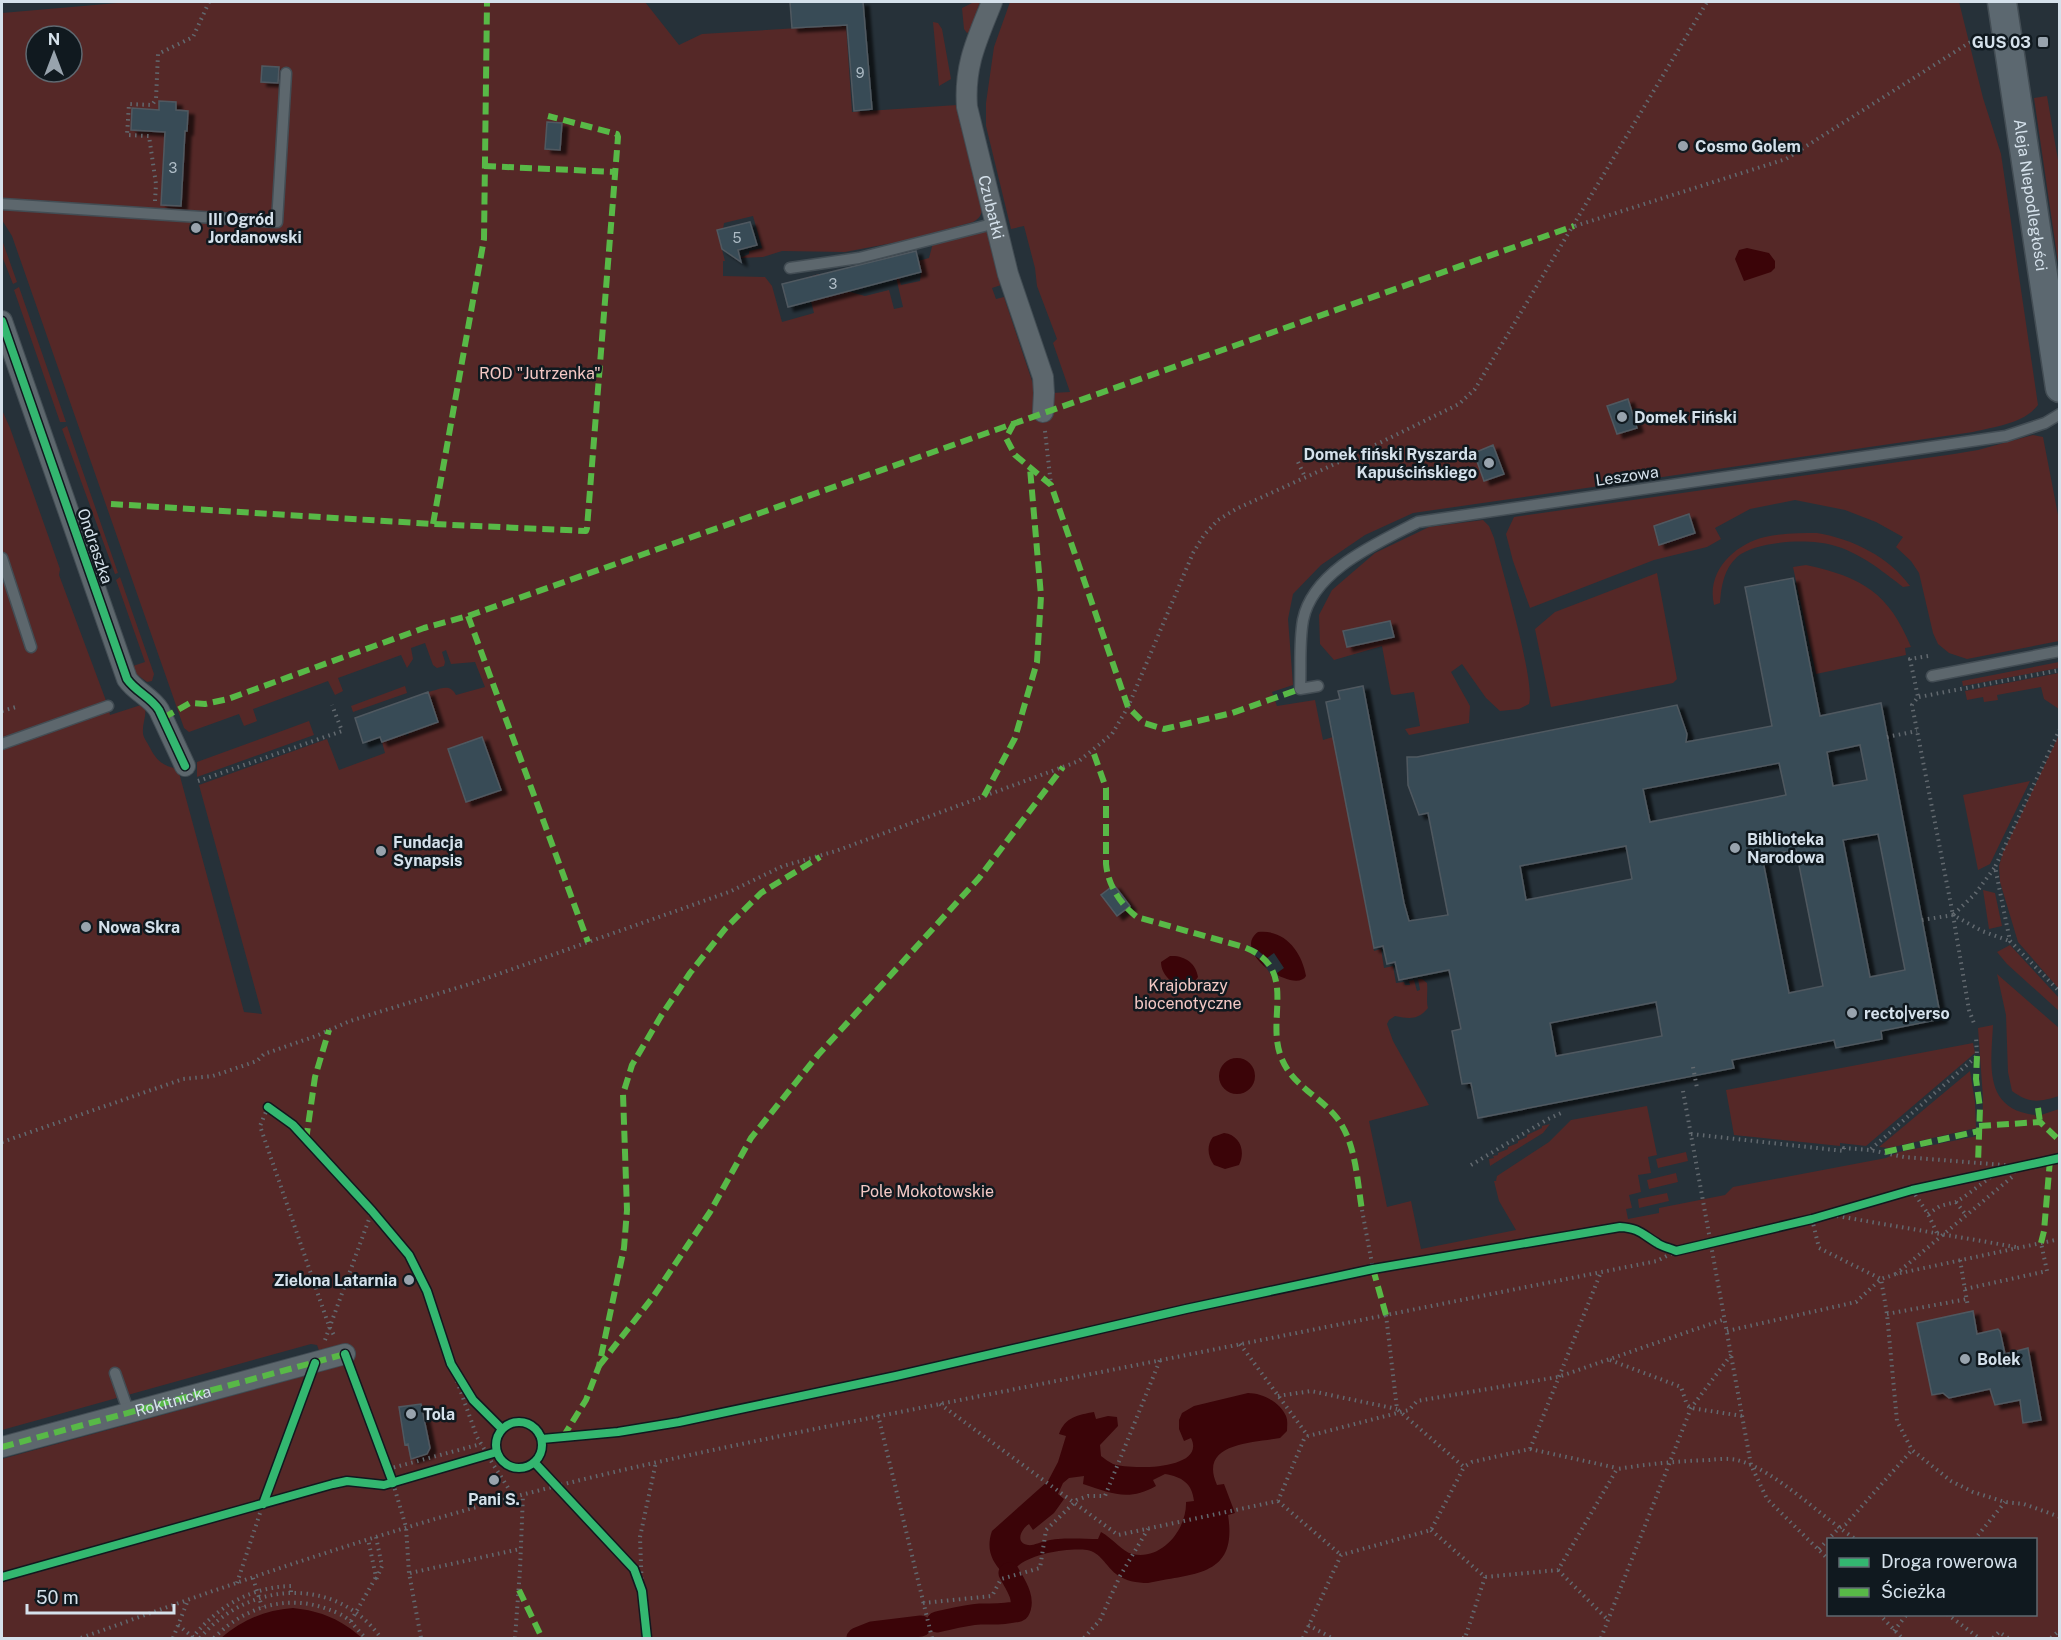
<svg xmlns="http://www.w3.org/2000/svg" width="2061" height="1640" viewBox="0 0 2061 1640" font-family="'Public Sans',sans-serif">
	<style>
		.green { fill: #552827; fill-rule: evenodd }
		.water { fill: #3b0408; fill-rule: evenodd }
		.pier { fill: #263139 }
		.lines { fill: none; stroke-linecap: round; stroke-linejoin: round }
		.canal { stroke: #3b0408; stroke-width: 21 }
		.building { fill: #384b56; stroke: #505960; stroke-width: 1.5; fill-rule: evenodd; filter: url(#shadow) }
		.lane-casing { stroke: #434d54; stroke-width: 13 }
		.street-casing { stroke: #434d54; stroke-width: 22 }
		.secondary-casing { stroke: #434d54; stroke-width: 31 }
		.path { stroke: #62696f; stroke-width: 4; stroke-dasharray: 1.5 4.5; stroke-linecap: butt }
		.lane { stroke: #5d676d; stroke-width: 10 }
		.street { stroke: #5d676d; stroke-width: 20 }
		.secondary { stroke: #5c6870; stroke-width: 28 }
		.quiet { stroke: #58b947; stroke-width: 6; stroke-dasharray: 12 6; stroke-linecap: butt }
		.cycleway-casing { stroke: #10191f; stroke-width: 11 }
		.cycleway { stroke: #33b770; stroke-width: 8 }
		.poi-dot { fill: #98a3ad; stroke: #10191f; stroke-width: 2 }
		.labels { text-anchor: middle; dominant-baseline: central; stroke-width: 5; stroke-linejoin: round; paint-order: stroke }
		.number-label { font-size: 14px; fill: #aebcc6 }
		.poi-label { font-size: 16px; font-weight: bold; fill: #d5e1eb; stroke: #10191f; text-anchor: start }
		.street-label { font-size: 16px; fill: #d5e1eb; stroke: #10191f }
		.park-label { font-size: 16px; fill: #f3c8c4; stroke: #10191f }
	</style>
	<defs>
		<filter id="shadow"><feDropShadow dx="6" dy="4" stdDeviation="1.5" flood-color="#0009"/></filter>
	</defs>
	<rect width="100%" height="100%" fill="#263139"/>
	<path class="green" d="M129,2H645L679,45L702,34L846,25L852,112L957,105L982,200C982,210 983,217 973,222L903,241L845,252L782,251L763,257L740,258L749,254V251L762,248L753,216L724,223L723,229L717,230L725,261H723V276L765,277L772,286L782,322L814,313L805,278L819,274L825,297L847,291L865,296L889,290L894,309L903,307L891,256L893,255L901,285L920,281L921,272L918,261L929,258L933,243L986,229L1001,285L992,288L996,299L1004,297L1034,387L1033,394L1070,392L1053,343L1057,339L1037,286L1035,268L1024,226L1011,229L986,126V103L994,47L1010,2H1959L1983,98L2001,154L2038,405C2023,424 1996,426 1973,432L1413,513L1365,535L1321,565L1293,594L1288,619L1293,685L1272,692L1277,706L1315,700L1323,740L1333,737L1374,951L1381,949L1384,968L1393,966L1396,983L1404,982L1405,985H1410L1409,981L1414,980L1417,991L1420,990L1418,979H1422L1427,983C1428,991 1426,1002 1428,1008C1418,1020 1410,1019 1395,1016L1389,1020L1387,1024L1393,1041L1429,1105L1369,1121L1387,1207L1411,1201L1421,1249L1516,1230L1499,1201L1494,1181H1496L1497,1176L1549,1142L1571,1120L1647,1106L1657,1155L1648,1157L1651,1173L1638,1175L1641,1192L1629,1195L1632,1208L1626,1209L1628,1219L1659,1213V1208L1725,1195L1733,1187L1886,1158L1899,1152L1982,1135L1983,1098L1978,1028L1993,1025C1991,1065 1983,1109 2035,1115L2039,1124L2042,1121L2041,1115L2059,1109V1638H2V1459L326,1370L317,1345L311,1344L2,1430V410L10,428L60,569L59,575L108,706L110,715L144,704C148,715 142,722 143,733C143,737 147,742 149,746C156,760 162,766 178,769L244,1012L262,1014L199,785L327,739L339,770L385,753L382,742L405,734L406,736L409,735L408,733L438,722L428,692C439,690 449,682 456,695L485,687L475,662L451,664L446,650L442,652L445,662L444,666L437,668L433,665L425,643L411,648L413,659L407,668L401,655L338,678L343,691L335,695L328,681L253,709L257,721L244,726L239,714L189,732L184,728L12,236L2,220V13ZM36,36H72V72H36ZM482,737L500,790L466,802L448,749ZM1828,1540H2036V1614H1828Z
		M974,2H980L970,31L967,33L964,29L962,8Z
		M933,22L938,23L942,29L951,79L939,86Z
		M2047,96L2059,166V269L2034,98Z
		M2,240L17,282L13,284L2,256Z
		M19,287L66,422H60L14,290Z
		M67,426L118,573L115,574L62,429Z
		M2033,435L2043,437L2059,520V641L1967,659L1949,653L1938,644L1933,633L1919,573L1911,561L1896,547L1903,537L1876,522L1845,510L1795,500L1750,509L1715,528L1721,539L1707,547L1654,560L1530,608L1513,561L1506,534L1514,517L1954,454L1978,450Z
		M1483,520L1489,526L1494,538C1501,566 1536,683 1529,704L1519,709L1500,711L1486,698L1462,664L1451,672L1470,706L1469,723L1409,735L1405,729L1420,726L1414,692L1394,695L1391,694L1382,646L1334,660L1320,644L1319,615L1332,590L1375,553L1429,527Z
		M1817,533C1853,539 1889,557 1910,586L1903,587C1881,570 1859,552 1832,545C1809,538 1755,541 1737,557C1724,569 1721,586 1720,603L1714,605C1706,571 1735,544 1765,537C1782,533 1800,533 1817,533Z
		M1806,565C1862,577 1889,593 1911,647L1905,648L1906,655L1816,674L1793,567Z
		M1657,573L1677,679L1673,683L1551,707L1535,629L1555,612Z
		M120,577L154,674L152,681L147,682L135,673L133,666L145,662L116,580Z
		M2059,662V668L1963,686L1962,681Z
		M2059,673V709L2044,699L2041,687L1997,695L1998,700L1984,702L1983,697L1967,700L1965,691Z
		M405,686L407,693L353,712L351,706Z
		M309,721L314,735L197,777V762Z
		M2059,735V989L2018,942L2000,882L1999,866L2003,852Z
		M2030,781L1990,864L1978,870L1963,795Z
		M1983,890L1995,893L2002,926L1989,929Z
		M2010,945L2059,998V1011L2007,964L1997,952Z
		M1997,974L2059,1028V1096C2039,1102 2030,1104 2012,1091L2008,1072L2006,1015Z
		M1973,1043L1975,1053L1866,1146L1840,1143V1146L1734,1135L1726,1090Z
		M1970,1071L1975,1102L1976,1128L1889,1148L1879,1147Z
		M1550,1124L1543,1133L1490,1166L1489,1159L1494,1158L1493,1156L1498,1155V1153L1508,1149V1147L1518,1143V1141L1527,1137V1135L1542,1128V1126Z
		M1686,1152L1688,1161L1658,1168L1656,1159Z
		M1676,1173L1678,1182L1649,1189L1647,1180Z
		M1667,1193L1669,1201L1639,1208L1638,1199Z"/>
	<path class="water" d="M1747,248L1769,253L1775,261V268L1771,272L1744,281L1735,259L1739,250Z
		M1258,932C1285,929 1302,952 1306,976C1295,995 1230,952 1258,932Z
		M1170,956C1184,955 1196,963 1198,977C1187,995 1161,981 1161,962Z
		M1219 1076a18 18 0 1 1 36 0a18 18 0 1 1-36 0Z
		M1224,1133C1240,1135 1246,1151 1239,1165L1225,1169L1214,1165C1208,1157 1206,1146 1213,1137Z
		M1248,1393C1262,1393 1280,1402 1286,1416C1288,1421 1287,1426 1287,1431L1280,1438C1252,1443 1198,1443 1217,1485L1224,1484L1235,1513L1228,1515C1238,1577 1194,1573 1148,1583C1137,1583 1125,1581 1116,1574C1106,1566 1100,1552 1087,1550C1068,1548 1035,1553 1019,1565C1013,1570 1013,1573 1003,1573C991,1561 986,1548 992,1531L1048,1481L1058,1462L1066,1436L1059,1434C1065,1417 1078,1415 1094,1412L1096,1419L1108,1416L1117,1417L1118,1426L1100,1445L1101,1456C1105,1459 1109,1462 1113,1464C1130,1470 1207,1470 1191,1438L1184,1441L1179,1429V1420L1182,1413L1194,1406ZM1165,1474C1182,1477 1192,1483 1194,1501L1186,1502C1187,1529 1162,1561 1132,1554C1123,1552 1112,1538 1101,1532L1098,1539C1084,1539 1060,1537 1046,1541C1040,1542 1033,1546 1028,1545C1014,1543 1022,1528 1029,1524L1033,1530L1054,1513L1064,1499L1058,1494L1063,1483L1069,1478L1084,1476L1083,1484C1111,1493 1128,1502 1156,1486L1153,1480Z
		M293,1608C322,1611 342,1620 362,1638H221C242,1620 265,1610 293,1608Z"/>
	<path class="pier" d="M1248,945L1256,949L1267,958L1274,953L1284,968L1277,973L1279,978L1271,975L1261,960L1249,952Z"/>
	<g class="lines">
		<path class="canal" d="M937,1622C951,1619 965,1615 980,1614C995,1614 1004,1615 1019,1611C1026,1599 1015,1584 1009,1573
			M857,1638L872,1632L921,1626"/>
	</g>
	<path class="building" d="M790,2H863L872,109L854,111L847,25L792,28Z
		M262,66L279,67L278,83L261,82Z
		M159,101L176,102V110L188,111L187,131H185L181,206L161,205L165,132L131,130L132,108L159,110Z
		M547,122L562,123L560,150L545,149Z
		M750,222L757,245L738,250L741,262L722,249L717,230Z
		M916,251L921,272L788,307L782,284Z
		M1628,399L1637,428L1617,434L1607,406Z
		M1493,445L1504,474L1484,481L1474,453Z
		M1689,514L1695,533L1659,545L1654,526Z
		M1793,578L1820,716L1881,703L1941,1019L1881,1031L1882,1039L1836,1048L1834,1040L1732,1060L1734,1068L1478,1118L1471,1083L1462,1084L1452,1031L1461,1029L1449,970L1399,980L1395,962L1387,964L1383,946L1374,948L1326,702L1340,699L1338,691L1363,686L1404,903L1409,921L1448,915L1428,813L1419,815L1408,785L1407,757H1417L1677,705L1687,734L1686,742L1772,726L1745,587ZM1860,745L1867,780L1833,786L1827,752ZM1779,763L1786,795L1650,822L1643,789ZM1878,834L1905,970L1870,977L1843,840ZM1626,846L1632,879L1526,900L1520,866ZM1796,850L1823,986L1789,993L1762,856ZM1656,1002L1662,1036L1556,1056L1550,1023Z
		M1390,621L1394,637L1347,647L1343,631Z
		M428,692L438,722L382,742L380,737L363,743L355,718Z
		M482,737L501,790L466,802L448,749Z
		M1114,885L1130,906L1117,916L1101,895Z
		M1973,1311L1977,1334L1998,1329L2000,1331L2005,1354L2028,1348L2041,1420L2023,1423L2020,1400L1995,1405L1990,1389L1949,1398L1943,1393L1932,1395L1917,1323Z
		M421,1404L430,1448L427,1454L411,1459L408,1444L405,1445L399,1407Z"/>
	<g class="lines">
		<g class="lane-casing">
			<path id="lane" d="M2,204L277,222L286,73
				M790,268L859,258L996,223
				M2,558L31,647
				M1932,676L2060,651
				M1318,686L1300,689C1301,667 1299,642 1303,620C1313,570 1378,543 1418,522L2006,436L2045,423L2060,414
				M2,744L108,706
				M115,1373L129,1413"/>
		</g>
		<g class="street-casing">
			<g id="street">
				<path id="s1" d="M992,2C977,40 964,65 967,107L1008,274L1043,377L1044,393L1043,412"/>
				<path d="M2,321L127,679C136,692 151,697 159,710L185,766"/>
				<path d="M2,1447L345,1354"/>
			</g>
		</g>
		<g class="secondary-casing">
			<g id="secondary">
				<path id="s2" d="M2002,2L2060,388"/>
			</g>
		</g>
		<path class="path" d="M155,201L156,184L149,136L127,135L129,104L152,105L156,99L158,54L193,37L209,2
			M1575,226L1786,159L1972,41
			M1045,431L1051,485
			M1298,462L1305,477
			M1928,656L1910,659L1918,697L1912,705L1953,915L1975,894L1995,867
			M1919,697L2060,670
			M2,711L16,707
			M2060,729L1995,867L2010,941L2060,992
			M1887,737L1917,731
			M198,781L342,731L332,705
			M1953,915L1969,1010L1975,1026
			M1922,920L1953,915L1982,931L2010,941
			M1693,1067L1697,1088
			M1683,1091L1751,1465L1767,1499L1828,1559
			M268,1107L260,1126L329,1326L335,1337
			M1691,1134L1844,1151V1148L1870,1150L1904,1157L2016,1166L2012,1177L1896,1274
			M2,1142L183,1079L213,1076L257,1061L264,1054L316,1036L350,1021L476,982L729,892L783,866L836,851L1079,761L1112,734L1128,707L1193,553L1204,535L1218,520L1236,509L1361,452L1459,404L1475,389L1707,2
			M1871,1149L1977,1056L1976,1036
			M1471,1165L1548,1119L1561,1113
			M1912,1190L1928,1214L1937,1233
			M1956,1202L1966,1215
			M1362,1210L1373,1269
			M1928,1214L1940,1206L1956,1202L1964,1197L1996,1173
			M1831,1215L2016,1247
			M1812,1219L1819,1248L1881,1279L1887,1314L1897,1421L1912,1450L1951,1481L1973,1492L2005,1502L2024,1504L2060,1517
			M1960,1260L1968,1307
			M1965,1289L2047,1271L2041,1243
			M1887,1314L1967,1299
			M1386,1315L1397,1409L1464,1467L1472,1462L1530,1449L1601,1272
			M1727,1331L1856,1302L1881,1279L1896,1274L2060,1239
			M325,1340L372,1211
			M1240,1344L1308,1436
			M1610,1360L1681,1387L1687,1405L1691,1408L1742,1416
			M451,1364L477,1437L486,1452
			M1278,1396L1311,1391L1397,1409
			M940,1404L1118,1535L1278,1501L1304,1439L1308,1436L1409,1410L1417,1401L1558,1377L1725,1319
			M878,1415L932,1638
			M1530,1449L1617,1468
			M491,1461L514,1497
			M388,1469L481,1444
			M393,1483L406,1527L409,1573L421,1638
			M1278,1501L1341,1555
			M1431,1530L1485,1577L1558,1570L1617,1469C1648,1464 1678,1461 1710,1460C1718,1459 1729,1458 1737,1460C1776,1470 1821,1517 1857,1540
			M376,1537L382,1566L376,1580
			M1974,1540L2005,1502
			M1819,1549L1839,1528L1846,1524L1912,1450
			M1558,1570L1608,1620
			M410,1573L520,1549
			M253,1578L262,1607
			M237,1583L263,1504
			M642,1591L640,1537L656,1462
			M923,1603L992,1596L1001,1579L1040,1568L1046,1530L1077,1500L1088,1496H1105L1160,1360
			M1879,1614L1902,1638
			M1947,1614L1979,1638
			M351,1621L376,1577L368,1539
			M178,1625L194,1638
			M1308,1625L1332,1638
			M1894,1631L1907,1614
			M81,1638C214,1590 347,1543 484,1505C636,1463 791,1434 945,1403C1183,1356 1420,1308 1657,1261L1676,1251
			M173,1638L188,1600
			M192,1638C217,1607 250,1587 291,1586V1593
			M200,1638C247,1582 335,1574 381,1638
			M214,1638C244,1607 288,1593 330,1610C336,1612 345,1616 350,1621C355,1626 360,1633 366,1638
			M515,1638L520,1570L523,1495
			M1084,1638L1100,1620L1120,1576L1148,1529
			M1303,1638L1341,1555L1431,1530L1464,1467
			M1462,1638H1465L1485,1577
			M1601,1638L1691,1408L1731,1355
			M1993,1638L1999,1632L2008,1638
			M2051,1638L2060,1630"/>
		<use href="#lane" class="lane"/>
		<use href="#street" class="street"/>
		<use href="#secondary" class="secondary"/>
		<g class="quiet">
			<path d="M484,166L616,172"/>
			<path d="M1014,423L1006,438L1015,455L1051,485L1128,707L1144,723L1164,729L1232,713L1300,689"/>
			<path d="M111,504L433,524L586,531L587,528L618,137L617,134L548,116"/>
			<path d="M433,524L484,239L487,2"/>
			<path d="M468,616L588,942"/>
			<path d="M163,718L190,703L205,704L228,699L424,628L468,616L1574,226"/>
			<path d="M1094,754L1106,788V864C1108,885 1120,904 1137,917L1244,947C1298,968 1267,1015 1280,1054C1290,1085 1319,1095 1337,1118C1356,1143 1357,1180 1362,1210"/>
			<path d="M984,796L1015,738L1037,662L1041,596L1030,468"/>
			<path d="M1977,1056L1976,1079L1980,1108L1978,1163"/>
			<path d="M2038,1108L2040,1122"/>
			<path d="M1979,1126L2040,1122L2060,1141"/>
			<path d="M306,1140L315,1077L329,1030"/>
			<path d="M1885,1152L1979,1131"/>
			<path d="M2041,1243L2044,1231L2050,1160"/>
			<path d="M1373,1269L1386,1315"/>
			<path d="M599,1366L653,1297L710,1212L751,1138L818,1055L979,878L1063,767"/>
			<path d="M563,1437L586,1400L599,1366L624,1248L627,1210L623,1094L632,1065L661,1016L690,973L725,929L761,893L820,857"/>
			<path id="s3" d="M2,1447L345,1354L346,1358"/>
			<path d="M519,1590L542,1638"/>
		</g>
		<g class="cycleway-casing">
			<path id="cycleway" d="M2,321L127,679C136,692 151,697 159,710L185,766
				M268,1107L293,1125L372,1211L409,1255L427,1291L451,1364L473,1400L502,1429
				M345,1354L393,1483
				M496 1445a23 23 0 1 1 46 0a23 23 0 1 1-46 0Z
				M542,1439L618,1432L679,1422L896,1376L1186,1309L1373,1269L1620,1227C1639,1228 1642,1234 1657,1243C1662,1247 1670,1248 1676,1251L1812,1219L1912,1190L2060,1158
				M535,1463L634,1569L642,1591L647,1638
				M263,1504L315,1363
				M2,1577L333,1484L347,1481L384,1485L497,1452"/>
		</g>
		<use href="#cycleway" class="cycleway"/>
	</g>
	<g class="poi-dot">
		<rect x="2037" y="36" width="12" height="12" rx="3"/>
		<circle cx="1683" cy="146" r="6"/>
		<circle cx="196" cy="228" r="6"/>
		<circle cx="1622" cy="417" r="6"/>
		<circle cx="1489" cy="463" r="6"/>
		<circle cx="1735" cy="848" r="6"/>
		<circle cx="381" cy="851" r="6"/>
		<circle cx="86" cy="927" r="6"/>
		<circle cx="1852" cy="1013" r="6"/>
		<circle cx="409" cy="1280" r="6"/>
		<circle cx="1965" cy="1359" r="6"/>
		<circle cx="411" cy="1414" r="6"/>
		<circle cx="494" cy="1480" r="6"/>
	</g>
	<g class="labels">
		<g class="number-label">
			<text x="860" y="73">9</text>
			<text x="173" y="168">3</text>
			<text x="737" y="238">5</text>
			<text x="833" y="284">3</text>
		</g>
		<g class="poi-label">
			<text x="2031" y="42" text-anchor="end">GUS 03</text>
			<text x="1695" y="146">Cosmo Golem</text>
			<text x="208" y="219">III Ogród<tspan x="208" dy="18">Jordanowski</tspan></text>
			<text x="1634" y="417">Domek Fiński</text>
			<text x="1477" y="454" text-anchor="end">Domek fiński Ryszarda<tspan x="1477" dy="18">Kapuścińskiego</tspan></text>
			<text x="1747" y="839">Biblioteka<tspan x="1747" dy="18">Narodowa</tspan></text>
			<text x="393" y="842">Fundacja<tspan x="393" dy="18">Synapsis</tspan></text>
			<text x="98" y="927">Nowa Skra</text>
			<text x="1864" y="1013">recto|verso</text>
			<text x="397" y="1280" text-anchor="end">Zielona Latarnia</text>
			<text x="1977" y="1359">Bolek</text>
			<text x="423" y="1414">Tola</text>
			<text x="494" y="1499" text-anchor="middle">Pani S.</text>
		</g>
		<g class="street-label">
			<text stroke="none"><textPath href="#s2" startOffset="195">Aleja Niepodległości</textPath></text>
			<text stroke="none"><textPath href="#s1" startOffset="212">Czubatki</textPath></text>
			<text transform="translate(1627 476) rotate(-8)">Leszowa</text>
			<text transform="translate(95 546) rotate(71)">Ondraszka</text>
			<text stroke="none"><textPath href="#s3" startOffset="177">Rokitnicka</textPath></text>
		</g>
		<g class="park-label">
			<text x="540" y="373">ROD "Jutrzenka"</text>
			<text x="1188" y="985">Krajobrazy<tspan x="1188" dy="18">biocenotyczne</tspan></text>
			<text x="927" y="1191">Pole Mokotowskie</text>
		</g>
	</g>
	<rect width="2061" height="1640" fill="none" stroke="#d5e1eb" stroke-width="6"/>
	<rect x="1827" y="1538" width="210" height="78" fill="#10191f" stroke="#5f6971" stroke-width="1.5"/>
	<rect x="1839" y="1558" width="30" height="9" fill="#33b770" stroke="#5f6971" stroke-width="1.5"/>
	<text x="1881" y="1568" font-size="18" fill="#d5e1eb">Droga rowerowa</text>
	<rect x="1839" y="1588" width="30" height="9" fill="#58b947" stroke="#5f6971" stroke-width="1.5"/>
	<text x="1881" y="1598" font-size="18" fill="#d5e1eb">Ścieżka</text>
	<g transform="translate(54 54)"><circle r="28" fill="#10191f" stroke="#5f6971" stroke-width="1.5"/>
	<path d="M0-4.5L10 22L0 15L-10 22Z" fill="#98a3ad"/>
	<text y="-9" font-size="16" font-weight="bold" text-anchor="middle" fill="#d5e1eb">N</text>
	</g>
	<path d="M27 1604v9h147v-9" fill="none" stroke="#d5e1eb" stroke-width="3"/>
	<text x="36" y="1604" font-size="18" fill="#d5e1eb" stroke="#10191f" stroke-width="4.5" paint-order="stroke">50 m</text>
</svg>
